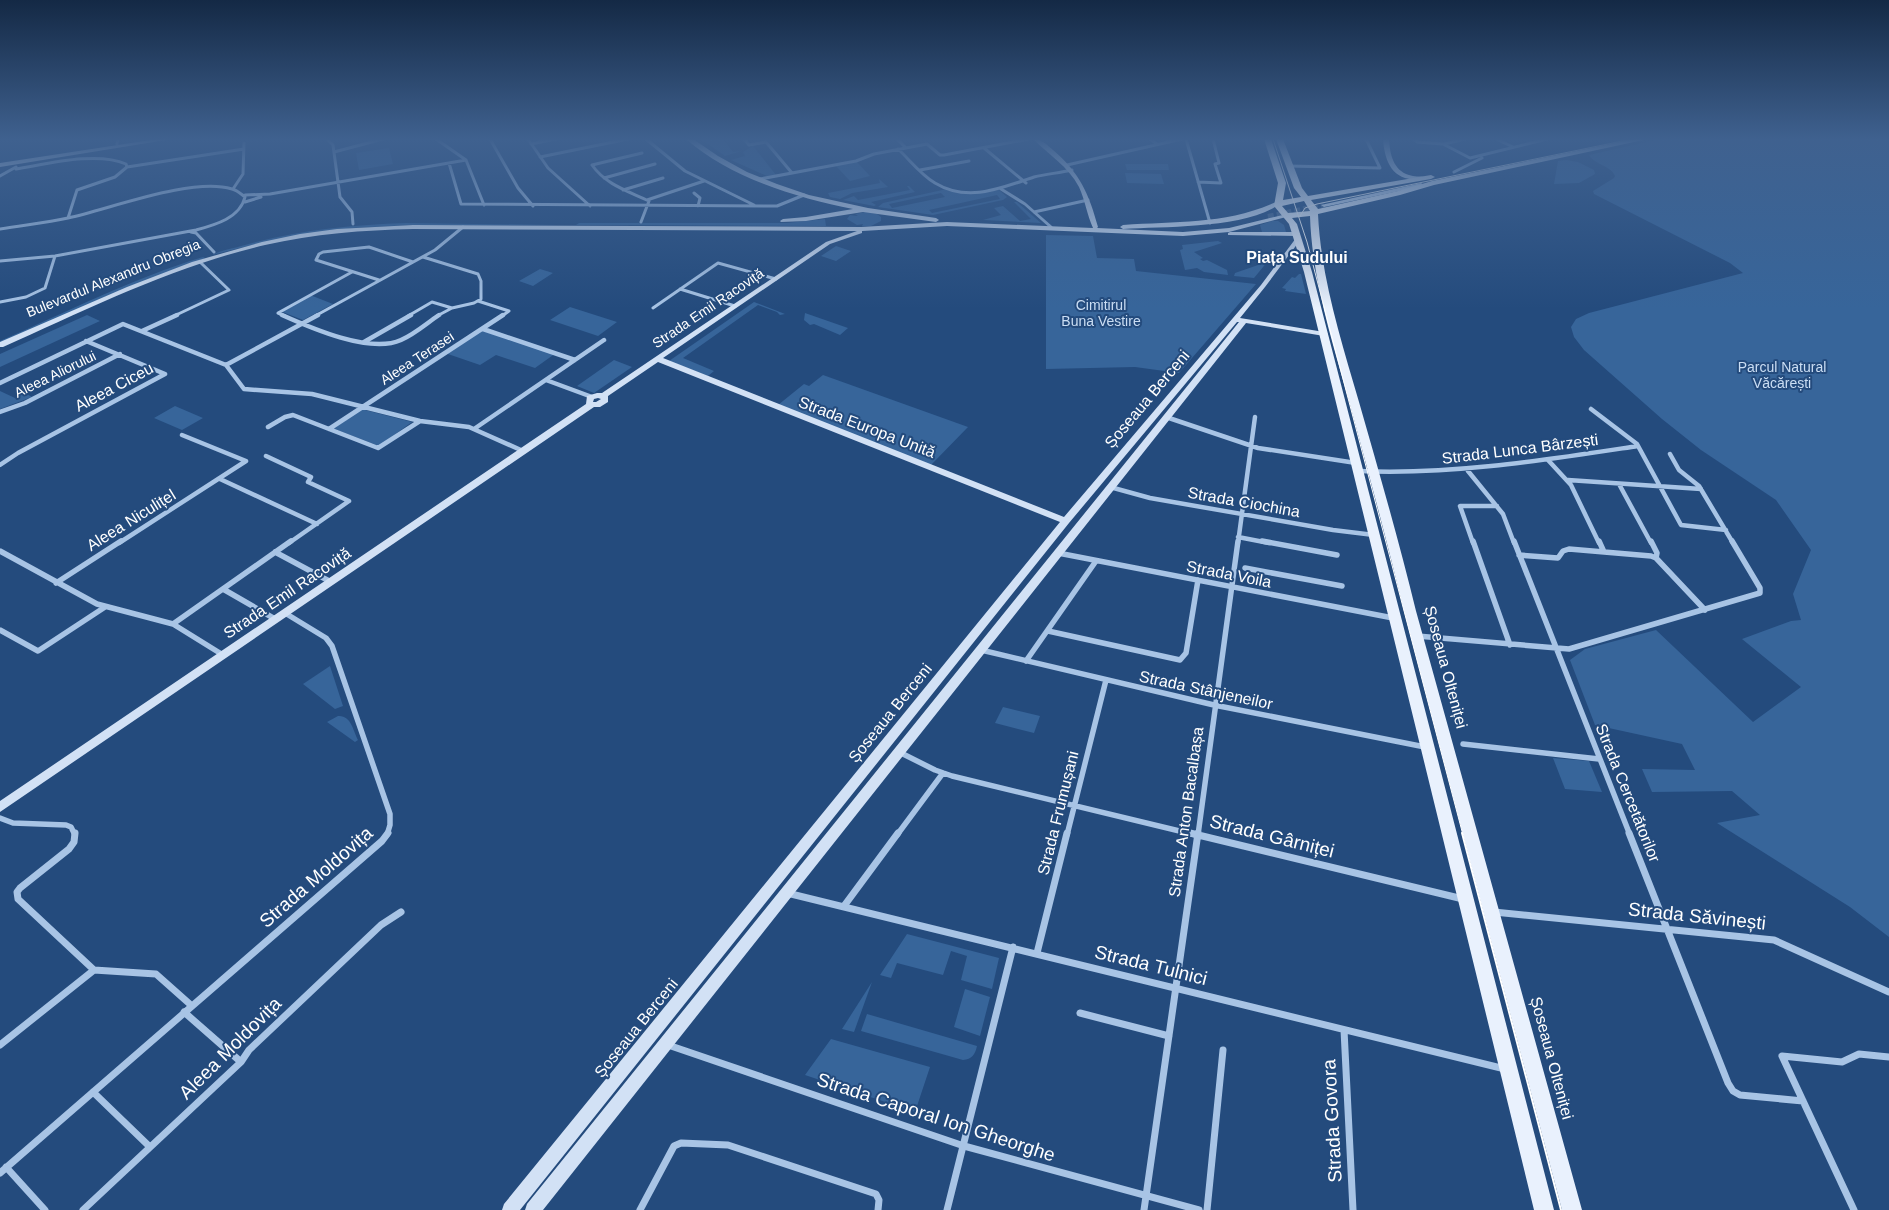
<svg xmlns="http://www.w3.org/2000/svg" width="1889" height="1210" viewBox="0 0 1889 1210" font-family="Helvetica,sans-serif">
	<style>
		.green { fill: #37659a; fill-rule: evenodd }
		.lines { fill: none; stroke-linecap: round; stroke-linejoin: round }
		.secondary-tunnel { stroke: #456690; stroke-width: 6; stroke-dasharray: 6 3; stroke-linecap: butt }
		.street-far3 { stroke: #a8c4e5; stroke-width: 3 }
		.street-far2 { stroke: #a8c4e5; stroke-width: 4.5 }
		.street-far1 { stroke: #a8c4e5; stroke-width: 5.5 }
		.street { stroke: #a8c4e5; stroke-width: 7 }
		.secondary { fill: #d2e1f5; fill-rule: evenodd }
		.primary { fill: #e9f1fd; fill-rule: evenodd }
		.tram-far1 { stroke: #fff; stroke-width: 1 }
		.tram { stroke: #fff; stroke-width: 2 }
		.labels { text-anchor: middle; dominant-baseline: central; stroke-width: 4; stroke-linejoin: round; paint-order: stroke }
		.far-street-label { font-size: 14px; fill: #fff; stroke: #244b7d }
		.far-park-label { font-size: 14px; fill: #cbdef4; stroke: #244b7d }
		.far-quarter-label { font-size: 16px; font-weight: bold; fill: #fff; stroke: #244b7d }
		.street-label { font-size: 16px; fill: #fff; stroke: #244b7d }
		.near-street-label { font-size: 19px; fill: #fff; stroke: #244b7d }
	</style>
	<rect width="100%" height="100%" fill="#244b7d"/>
	<path class="green" d="M701,139H723L733,152L742,151L725,156Z
		M1660,139H1889V937L1850,907L1717,823L1760,815L1732,791L1652,792L1642,769L1695,770L1682,744L1595,725L1570,660L1585,649L1656,630L1753,722L1801,687L1742,639L1791,621L1801,620L1793,594L1811,550L1776,500L1701,450L1662,419L1584,350L1574,337L1571,327L1576,319L1589,313L1743,273L1730,263L1594,194L1593,191L1614,178L1615,176C1610,165 1595,165 1589,155Z
		M753,146L776,175L767,176L731,160L745,156L743,152Z
		M389,148L393,164L359,170L356,153Z
		M1566,160L1578,162L1594,170L1595,174L1579,183L1554,184L1558,161Z
		M857,162L870,176L850,181L836,166Z
		M1125,164H1168L1169,170H1127Z
		M1125,173L1161,174L1164,184L1127,183Z
		M879,179L888,187L852,193L840,199L830,197L828,193L880,183Z
		M907,186H909L915,192L871,202L876,205L874,206L843,200L854,196L858,200L910,190Z
		M947,189L980,193L999,190L1007,197L1003,200L933,215L878,207L883,203ZM941,193L945,197L892,208L889,204ZM997,195L1000,199L932,213L929,210Z
		M1014,202H1017L1041,223L983,220L1001,215L994,208L1003,206L1020,221L1031,219Z
		M866,212L877,214L881,217V221L871,226H862L863,224L857,225L847,219L850,215L858,216L855,214Z
		M825,219L826,226L576,225L579,223H787Z
		M1272,221H1278L1284,225L1286,232H1262L1260,225Z
		M406,223L556,225H411L353,228L256,244L212,255C221,250 235,248 245,245C298,230 352,225 406,223Z
		M1046,235L1093,236L1097,258L1134,259L1136,271L1256,284L1179,373L1135,367L1046,369Z
		M1218,241L1222,243L1194,252L1203,258L1200,259L1203,261L1207,260L1227,270L1228,275L1204,272L1197,268L1185,270L1180,250L1183,249L1182,245Z
		M836,246L851,251L836,261L821,256Z
		M203,257L205,258L0,343V341C67,312 133,278 203,257Z
		M1266,260L1268,261L1254,278L1234,276L1235,273L1261,264L1260,262Z
		M540,269L553,273L533,286L519,281Z
		M1299,274H1301L1306,294L1285,291L1286,289L1282,288L1292,277L1295,278Z
		M310,295L333,304L303,320L280,311Z
		M754,302L785,314L780,315L777,312L758,305L683,358L714,371L708,376L669,361Z
		M570,307L617,322L598,336L550,320Z
		M805,313L848,328L840,335L814,324L810,325L804,320Z
		M87,315L100,321L0,367V354Z
		M483,329L556,353L535,368L496,355L480,365L445,353Z
		M614,360L632,367L594,393L577,386Z
		M823,375L968,427L931,465L778,405L804,384L809,386Z
		M0,391L15,398L25,393L32,397L0,409Z
		M175,406L203,418L182,430L154,418Z
		M361,409L412,422L379,446L332,428Z
		M330,666L343,706L335,709L303,684Z
		M1003,707L1040,716L1034,733L995,723Z
		M338,716C351,715 353,730 358,740L355,742L327,722Z
		M1553,758L1589,761L1602,792L1565,789Z
		M907,934L999,958L992,989L961,980L967,956L951,951L943,975L897,963L891,978L880,975Z
		M872,982L854,1032L842,1029Z
		M965,989L990,997L980,1036L954,1027Z
		M867,1014L977,1046C975,1055 972,1059 963,1060L861,1031Z
		M831,1039L930,1067L915,1112L805,1075Z"/>
	<g class="lines">
		<path class="secondary-tunnel" d="M1268,217L1324,205"/>
		<path class="street-far3" d="M327,139L333,145L340,197L352,212L353,224
			M436,139L466,160L484,205
			M490,139L518,188L533,206
			M528,139L548,168L590,206
			M646,139L685,171L754,205
			M744,139L749,145L766,142L792,173
			M897,139L906,148
			M1150,139L1157,144
			M1186,139L1210,223
			M1414,139L1417,142L1443,144L1470,158L1547,139
			M1496,139L1513,147
			M117,144L118,139
			M531,144L556,139
			M1444,144L1465,139
			M984,148L1026,183
			M898,149C910,160 920,174 935,183C968,203 1001,188 1034,177C1046,174 1059,173 1072,170
			M334,152L383,139
			M540,157L628,139
			M449,163L461,204L777,206L804,195
			M1067,165L1182,139
			M1289,166L1380,168L1366,139
			M16,169C47,164 97,151 126,164L127,167
			M920,170L969,161
			M1454,172L1482,158
			M0,176L16,167
			M604,178L655,164
			M760,179L856,161L874,154L927,144L940,155H944L1029,139
			M1198,182L1221,183L1215,164L1219,163L1213,139
			M233,189L243,174L244,143
			M1001,189L1025,204L1051,227
			M623,190L663,178
			M694,193L700,198L698,206
			M245,195L270,194L466,160
			M647,200L704,181
			M245,202L261,197
			M1034,212L1088,200
			M68,218L77,190L115,177L127,167L244,149
			M641,222L649,201C628,191 606,185 592,165L642,153
			M0,229C23,225 46,223 68,218C110,209 191,177 232,189C237,190 241,194 245,197C240,218 215,225 196,230L55,256L0,261
			M191,232L196,233L214,252
			M423,257L478,274L481,281V299L474,303L452,308L437,316
			M379,280L316,260L319,254L323,252L369,247L413,262
			M680,289L735,306
			M478,301L509,311
			M0,302L26,297L45,288L55,256
			M653,308L718,263L776,279
			M174,316L229,290L200,262
			M285,316L278,313L352,272
			M315,316L435,250L463,227
			M408,316L432,302L452,308
			M502,316L509,311"/>
		<path class="street-far2" d="M282,315C311,328 370,354 401,340C415,334 427,323 439,315
			M483,329L575,360
			M142,331L177,315
			M86,341L165,374
			M364,342L411,315
			M226,365L318,315
			M546,380L592,397
			M0,383L123,324L226,365L244,389L312,394L420,421L469,427L523,451
			M1591,409L1637,444L1681,525L1726,530
			M0,412L25,403L120,354
			M1166,417L1258,448L1356,463
			M268,427L285,417L293,415L378,448L420,421
			M329,429L503,315
			M474,429L604,340
			M1670,454L1679,470L1699,486L1733,543
			M266,456L311,477L308,482L349,501
			M1548,460L1571,485L1599,543
			M0,465L18,453L165,374
			M1359,471C1453,475 1545,460 1638,446
			M1468,471L1503,514L1514,543
			M220,479L317,524
			M1568,480L1701,489
			M1619,484L1651,543
			M1110,487L1150,498L1333,530L1374,535
			M1238,537L1269,543
			M119,543L246,461L182,435
			M289,543L349,501
			M1238,543L1255,417
			M1473,543L1460,506H1497"/>
		<path class="street-far1" d="M1262,541L1337,555
			M1473,541L1510,645
			M1514,541L1630,835
			M1599,541L1604,552
			M1651,541L1657,553L1656,558
			M0,551L97,604L173,624L223,655
			M275,552L331,582
			M1058,553L1393,618
			M1519,555L1558,558L1563,551L1569,549L1651,556L1656,558L1705,610
			M1245,568L1342,586
			M56,583L121,541
			M223,589L275,619
			M285,613L326,638L332,646L390,814V825L387,835
			M173,624L291,541
			M0,630L38,651L105,607
			M1048,631L1180,660L1186,653L1198,580
			M1417,636L1569,649L1760,593V588L1732,541
			M981,650L1214,705L1425,747
			M1026,661L1096,561
			M1463,744L1599,759
			M899,752L935,770L952,776L1196,835
			M0,818L13,823L66,825L71,827L75,835
			M897,835L943,773
			M1067,835L1106,680
			M1198,835L1238,541"/>
		<path class="street" d="M75,833L74,842L69,849L20,888L17,892L18,899L94,970L156,974L192,1006
			M1190,833L1463,899
			M1629,833L1728,1083L1733,1091L1740,1095L1803,1101
			M787,893L1505,1069
			M844,906L898,833
			M1494,912L1774,940L1889,992
			M1037,953L1067,833
			M184,1012L241,1062
			M1080,1013L1169,1036
			M1344,1030L1353,1210
			M0,1045L94,970
			M668,1045L964,1146L1199,1210
			M93,1092L150,1147
			M6,1167L45,1210
			M0,1173L382,841L388,833
			M83,1210L241,1062L249,1050L381,925L401,912
			M640,1210L674,1146L681,1143L728,1145L876,1194L879,1200L878,1210
			M947,1210L1013,947
			M1144,1210L1198,833
			M1207,1210L1223,1050
			M1854,1210L1782,1056L1842,1062L1859,1054L1889,1057"/>
		<path class="secondary" d="M157,139H172L0,167V163Z
			M686,139H693L718,156L747,172L777,184L809,195L868,208L936,218L939,220L936,222L863,212L806,221L781,222L780,221L783,219L806,217L853,209C797,198 730,178 686,139Z
			M1033,139C1042,139 1047,145 1053,150C1080,173 1089,194 1098,227L1097,228L1183,232L1229,228L1287,214L1290,216L1229,232L1183,236L947,226L862,231V233L830,244L663,358L1064,517L1261,285L1296,238L1301,239L1265,287L1240,318L1324,332L1328,334L1324,336L1246,323L543,1210H525L527,1204L1239,322H1237L1069,523L520,1210H502L504,1204L1060,522L658,362L608,396V402L600,407H594L0,812V801L586,404L587,396L597,393H602L826,242L857,231L413,229C363,230 314,234 265,245C174,266 88,309 3,347H0V342L127,287L192,262L262,242L300,234L337,229L413,225L861,227L947,222L1093,228C1087,215 1085,200 1079,187C1068,166 1049,155 1033,139ZM598,398L601,399L596,402H593L594,399Z
			M1383,139H1389C1390,154 1393,170 1409,175C1414,177 1420,176 1425,177V179C1395,183 1385,166 1383,139Z
			M1421,183L1424,185L1423,186L1324,207L1321,205Z
			M1276,202L1281,203C1247,229 1166,226 1123,229L1120,227L1123,225C1177,221 1225,225 1276,202Z
			M1230,232H1297L1300,234L1297,236L1228,235V233Z"/>
		<path class="primary" d="M1264,139H1271L1286,183L1283,200L1301,197L1294,188L1276,139H1283L1302,188L1308,196L1431,175L1435,177L1431,179L1311,200L1318,209L1398,191L1432,181L1634,139H1648L1434,185L1400,195L1318,214C1321,278 1341,340 1359,402C1379,472 1399,541 1416,611L1582,1210H1562L1404,611C1387,541 1368,471 1349,401C1332,341 1312,279 1310,216L1292,218L1297,224L1312,272L1554,1210H1534L1304,272L1289,224L1274,206L1278,183ZM1304,201L1310,211L1288,213L1282,206Z"/>
		<path class="tram-far1" d="M1273,139L1307,242L1463,835
			M1300,216L1305,208L1317,204L1632,139"/>
		<path class="tram" d="M1462,833L1561,1210"/>
	</g>
	<linearGradient id="sky" x2="0" y2="1"><stop stop-color="#142945"/><stop offset="0.45" stop-color="#3f618f"/><stop offset="1" stop-color="#3f618f" stop-opacity="0"/></linearGradient>
	<rect width="1889" height="309" fill="url(#sky)"/>
	<g class="labels">
		<g class="far-street-label">
			<text transform="translate(113 278) rotate(-22)">Bulevardul Alexandru Obregia</text>
			<text transform="translate(708 308) rotate(-34)">Strada Emil Racoviță</text>
			<text transform="translate(417 358) rotate(-33)">Aleea Terasei</text>
			<text transform="translate(55 374) rotate(-26)">Aleea Aliorului</text>
		</g>
		<g class="far-park-label">
			<text x="1101" y="305">Cimitirul<tspan x="1101" dy="16">Buna Vestire</tspan></text>
			<text x="1782" y="367">Parcul Natural<tspan x="1782" dy="16">Văcărești</tspan></text>
		</g>
		<g class="far-quarter-label">
			<text x="1297" y="257">Piața Sudului</text>
		</g>
		<g class="street-label">
			<text transform="translate(114 387) rotate(-28)">Aleea Ciceu</text>
			<text transform="translate(1147 399) rotate(-50)">Șoseaua Berceni</text>
			<text transform="translate(867 427) rotate(21)">Strada Europa Unită</text>
			<text transform="translate(1520 449) rotate(-7)">Strada Lunca Bârzești</text>
			<text transform="translate(1244 502) rotate(10)">Strada Ciochina</text>
			<text transform="translate(131 520) rotate(-32)">Aleea Niculițel</text>
			<text transform="translate(1229 574) rotate(11)">Strada Voila</text>
			<text transform="translate(287 593) rotate(-34)">Strada Emil Racoviță</text>
			<text transform="translate(1446 667) rotate(75)">Șoseaua Olteniței</text>
			<text transform="translate(1206 690) rotate(12)">Strada Stânjeneilor</text>
			<text transform="translate(890 713) rotate(-51)">Șoseaua Berceni</text>
			<text transform="translate(1628 793) rotate(68)">Strada Cercetătorilor</text>
			<text transform="translate(1186 812) rotate(-82)">Strada Anton Bacalbașa</text>
			<text transform="translate(1058 813) rotate(-76)">Strada Frumușani</text>
			<text transform="translate(636 1028) rotate(-51)">Șoseaua Berceni</text>
			<text transform="translate(1552 1058) rotate(75)">Șoseaua Olteniței</text>
		</g>
		<g class="near-street-label">
			<text transform="translate(1272 836) rotate(14)">Strada Gârniței</text>
			<text transform="translate(316 877) rotate(-41)">Strada Moldovița</text>
			<text transform="translate(1697 916) rotate(6)">Strada Săvinești</text>
			<text transform="translate(1151 965) rotate(14)">Strada Tulnici</text>
			<text transform="translate(230 1048) rotate(-45)">Aleea Moldovița</text>
			<text transform="translate(936 1117) rotate(18)">Strada Caporal Ion Gheorghe</text>
			<text transform="translate(1332 1121) rotate(-93)">Strada Govora</text>
		</g>
	</g>
</svg>
